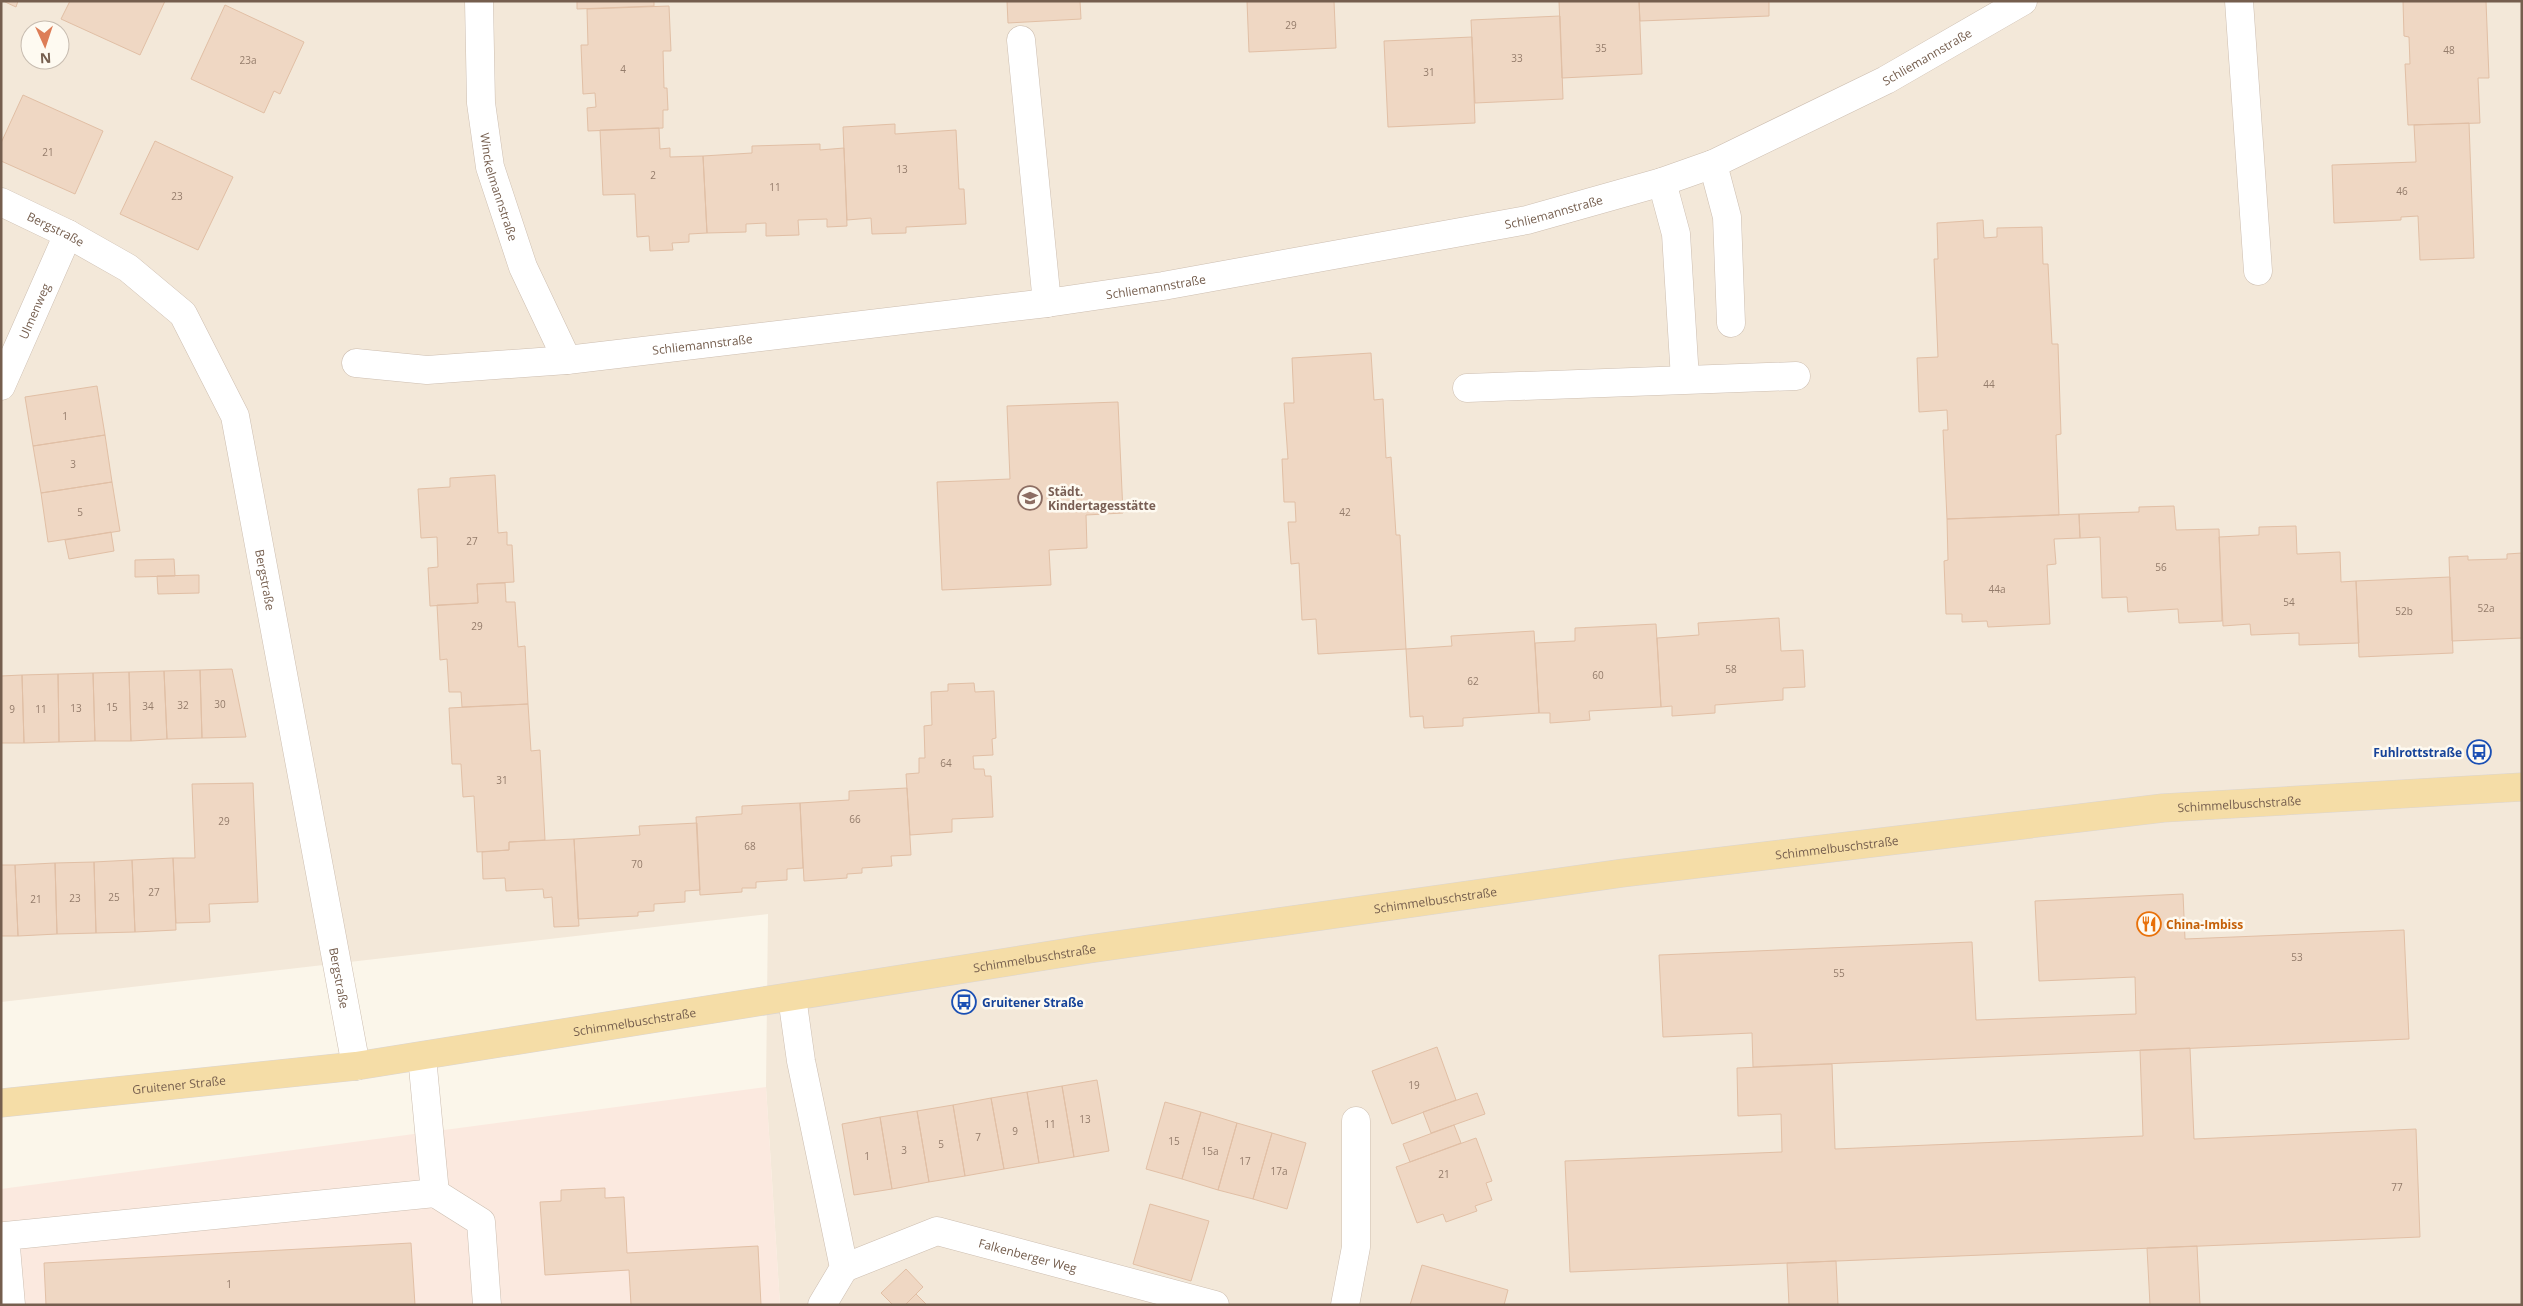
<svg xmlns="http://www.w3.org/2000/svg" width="2523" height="1306" viewBox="0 0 2523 1306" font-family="'Open Sans',sans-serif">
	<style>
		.residential { fill: #f3e8d9; fill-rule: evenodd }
		.commercial { fill: #fbe9df }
		.building { fill: #efd7c3; stroke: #e1bfa5 }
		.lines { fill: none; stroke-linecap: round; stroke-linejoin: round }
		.minor-casing { stroke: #cdbeb0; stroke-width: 29 }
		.major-casing { stroke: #dbd5d1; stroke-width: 29 }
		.minor { stroke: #fff; stroke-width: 28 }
		.major { stroke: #f5dda7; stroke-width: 28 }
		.labels { text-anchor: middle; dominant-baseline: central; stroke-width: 5; stroke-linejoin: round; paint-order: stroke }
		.number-label { font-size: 10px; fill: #947c6b }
		.street-label { font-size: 12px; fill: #755e4e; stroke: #fefaf1 }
		.education-label { font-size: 12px; font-weight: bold; fill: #785e54; stroke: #fefaf1; text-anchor: start }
		.transit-label { font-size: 12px; font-weight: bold; fill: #164399; stroke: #fefaf1; text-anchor: end }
		.food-label { font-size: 12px; font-weight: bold; fill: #c56008; stroke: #fefaf1; text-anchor: start }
	</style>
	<rect width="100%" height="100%" fill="#fbf6ea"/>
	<path class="residential" d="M1,1H2522V1305H780L766,1087L768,914L1,1002ZM30,30H60V60H30Z"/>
	<path class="commercial" d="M766,1087L780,1305H1V1189Z"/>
	<path class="building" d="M3,1H18L16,7Z
		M70,1H165L140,55L61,19Z
		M577,1H654V6L577,9Z
		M1007,1H1080L1081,19L1008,23Z
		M1247,1H1334L1336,48L1249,52Z
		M1559,1H1639L1642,74L1562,78Z
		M1639,1H1769V16L1640,21Z
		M2403,1H2486L2489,78H2478L2480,123L2408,125L2405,64H2410L2409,37L2404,36Z
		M225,5L304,42L280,94L274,91L264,113L191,79Z
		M669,6L671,51H663L664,88H667L668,110H663V128L588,131L587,108L596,107L595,93L583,94L581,45H588L587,9Z
		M1560,16L1563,99L1475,103L1471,20Z
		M1472,37L1475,123L1388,127L1384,41Z
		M23,95L103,131L75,194L1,161V143Z
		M2469,123L2474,258L2420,260L2418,216L2401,217V220L2334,223L2332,165L2416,162L2414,125Z
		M895,124V134L956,130L959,189H964L966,224L906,227V233L872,234L871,218L847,220L843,127Z
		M659,128L660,149L670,148V157L703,156L707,233L689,234V242L672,243L673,250L650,251L649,236L637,237L635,194L603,195L600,130Z
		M155,141L233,177L198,250L120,214Z
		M820,144V150L844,148L847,226L827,227V219L798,220L799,235L766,236V223L746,224V232L707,233L703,156L752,153V146Z
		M1983,220L1984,238L1997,237V228L2042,227L2043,264H2048L2052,344H2058L2061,434L2056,435L2059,515L1947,519L1943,430H1948L1947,410L1919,412L1917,358L1938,357L1934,259H1938L1937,223Z
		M1371,353L1374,400L1383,399L1386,458L1391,457L1396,535H1400L1406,649L1318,654L1316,619L1302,620L1299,563L1291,564L1288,522H1296L1295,502H1284L1282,459H1288L1284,403H1294L1292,358Z
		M97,386L105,435L33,446L25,397Z
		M1118,402L1123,513L1086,515L1087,548L1049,550L1051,585L942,590L937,482L1010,479L1007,406Z
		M105,435L112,482L41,493L33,446Z
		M495,475L498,533L507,532V545H512L514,582L477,584L478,603L430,606L428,568L438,567L437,537L421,538L418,489L450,487V478Z
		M112,482L120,531L48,542L41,493Z
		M2174,506L2176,530L2219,529L2222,621L2179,623L2178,609L2128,612L2127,597L2102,598L2100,537L2080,538L2079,514L2139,512V507Z
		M2079,514L2080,538L2054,539L2056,564L2047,565L2050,624L1988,627L1987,621L1962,622V614H1946L1944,561L1948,560L1947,519Z
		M2296,526L2297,554L2340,552L2341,582L2356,581L2359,643L2299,645V633L2251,635L2250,624L2223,626L2219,537L2259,535V527Z
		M111,532L114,551L69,559L65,540Z
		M2522,553V638L2452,641L2449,557L2468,556V560L2507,559V554Z
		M174,559L175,576L135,577V560Z
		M199,575V593L158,594L157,576Z
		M2450,577L2453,653L2359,657L2356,581Z
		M505,583L506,602H515L518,647L525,646L528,704L462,707L461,692H449L447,659L440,660L437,605L478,603L477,584Z
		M1779,618L1781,651L1803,650L1805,687L1783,688V700L1715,705V713L1672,716V706L1661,707L1657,638L1699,635L1698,623Z
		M1656,624L1661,707L1589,711L1590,720L1550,723V713H1539L1535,643L1575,641V628Z
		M1534,631L1539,713L1463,718V726L1424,728L1423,716L1410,717L1406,649L1452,646L1451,636Z
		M232,669L246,737L202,738L200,670Z
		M200,670L202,738L167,739L164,671Z
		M164,671L167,739L131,741L129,672Z
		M129,672L131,741H95L93,673Z
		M93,673L95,741L59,742L58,674Z
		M58,674L59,742L24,743L22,675Z
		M22,675L24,743H1V676Z
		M974,683L975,692L994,691L996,738L992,739L993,755L973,756L974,769H984L985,776H991L993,817L952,819V832L910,835L906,774L919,773V758H925L924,726L932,725L931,692L948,691V684Z
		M528,704L531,751L540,750L545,840L509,842V850L477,852L474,796L463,797L461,764H452L449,708Z
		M253,783L258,902L209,904L210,922L176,923L173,858H195L192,784Z
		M907,788L911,855L891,856L892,866L862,868V873L847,874V878L804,881L800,803L849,800V791Z
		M800,803L803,868L787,869V880L756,882V888H742V892L700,895L696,817L742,814V806Z
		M697,823L700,890L685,891V902L654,904V911L638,912V916L578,919L574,839L640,835L639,826Z
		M574,839L579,926L554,927L552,897L544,898L543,889L506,891L505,878L483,879L482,852L509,850V842Z
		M173,858L176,930L135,932L132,860Z
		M132,860L135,932L96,933L94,862Z
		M94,862L96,933L57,934L55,863Z
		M55,863L57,934L18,936L15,865Z
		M1,865H15L18,936H1Z
		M2183,894L2185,939L2404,930L2409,1039L1753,1067L1752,1033L1663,1037L1659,955L1972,942L1976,1020L2136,1014L2135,977L2039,981L2035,901Z
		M1437,1047L1456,1100L1392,1124L1372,1071Z
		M2190,1048L2194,1139L2416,1129L2420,1237L1570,1272L1565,1161L1782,1152L1781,1114L1738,1116L1737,1068L1832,1064L1835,1149L2143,1136L2140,1050Z
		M1097,1080L1109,1151L1074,1157L1062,1086Z
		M1062,1086L1074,1157L1039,1163L1027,1092Z
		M1027,1092L1039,1163L1004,1169L991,1098Z
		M1477,1093L1485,1114L1431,1133L1423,1112Z
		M991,1098L1004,1169L965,1176L953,1105Z
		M1165,1102L1201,1112L1182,1179L1146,1169Z
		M953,1105L965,1176L929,1182L917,1111Z
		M917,1111L929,1182L892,1189L880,1117Z
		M1201,1112L1237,1123L1218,1190L1182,1179Z
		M880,1117L892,1189L854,1195L842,1124Z
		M1237,1123L1272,1133L1253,1199L1218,1190Z
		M1454,1125L1461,1143L1410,1162L1403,1144Z
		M1272,1133L1306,1143L1287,1209L1253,1199Z
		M1476,1138L1492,1181L1486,1183L1492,1200L1475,1206L1477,1211L1446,1222L1443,1214L1417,1223L1396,1167Z
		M605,1188V1198L624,1197L627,1253L758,1246L761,1305H631L629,1270L545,1275L540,1202L561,1201V1190Z
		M1150,1204L1209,1221L1191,1281L1133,1264Z
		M411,1243L415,1305H46L44,1263Z
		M2197,1246L2200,1305H2150L2147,1248Z
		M1836,1261L1838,1305H1789L1787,1263Z
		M1422,1265L1508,1290L1504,1305H1410Z
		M906,1269L923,1287L905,1305H893L881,1293Z
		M916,1294L927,1305H905Z"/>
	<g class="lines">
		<g class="minor-casing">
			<g id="minor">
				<path id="s1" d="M479,1L481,103L490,167L523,267L567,360"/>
				<path d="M2239,1L2258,271"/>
				<path d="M1021,40L1047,303"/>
				<path d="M1713,164L1727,217L1731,323"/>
				<path d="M1662,182L1676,234L1685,379"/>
				<path id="s2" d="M1,202L68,234L128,268L183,314L235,416L356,1066"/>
				<path id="s3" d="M356,363L427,370L567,360L1047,303L1163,286L1527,220L1662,182L1713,164L1886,80L2023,1"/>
				<path id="s4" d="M1,386L68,234"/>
				<path d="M1467,388L1796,376"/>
				<path d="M792,997L801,1061L844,1268L822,1305"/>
				<path d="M435,1193L481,1222L487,1305"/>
				<path id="s5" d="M844,1268L937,1231L1215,1305"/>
				<path d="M11,1305L5,1236L435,1193L422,1057"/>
				<path d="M1345,1305L1356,1247V1121"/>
			</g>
		</g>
		<g class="major-casing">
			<g id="major">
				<path id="s6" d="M1,1103L356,1066L1089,949L1623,873L2163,808L2522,787"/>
			</g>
		</g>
		<use href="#minor" class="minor"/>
		<use href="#major" class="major"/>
	</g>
	<defs>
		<g id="school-ring" transform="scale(1.25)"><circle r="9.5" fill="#fefaf1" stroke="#8d6e63" stroke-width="1.5"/><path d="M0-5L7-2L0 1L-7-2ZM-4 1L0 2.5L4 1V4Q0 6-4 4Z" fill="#8d6e63"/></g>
		<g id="bus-ring" transform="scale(1.25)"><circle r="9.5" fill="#fefaf1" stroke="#1a4fb4" stroke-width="1.5"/><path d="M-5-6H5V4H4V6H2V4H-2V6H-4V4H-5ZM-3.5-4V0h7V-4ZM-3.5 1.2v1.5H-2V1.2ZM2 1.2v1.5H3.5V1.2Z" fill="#1a4fb4"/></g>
		<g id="restaurant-ring" transform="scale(1.25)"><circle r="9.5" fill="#fefaf1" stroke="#e8710a" stroke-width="1.5"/><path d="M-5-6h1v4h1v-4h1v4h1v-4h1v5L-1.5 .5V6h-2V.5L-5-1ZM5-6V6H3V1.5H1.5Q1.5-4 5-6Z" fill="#e8710a"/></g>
	</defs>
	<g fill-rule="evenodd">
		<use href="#school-ring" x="1030" y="498"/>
		<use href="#bus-ring" x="2479" y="752"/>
		<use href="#restaurant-ring" x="2149" y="924"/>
		<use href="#bus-ring" x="964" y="1002"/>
	</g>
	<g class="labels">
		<g class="number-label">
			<text x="1291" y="25">29</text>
			<text x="1601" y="48">35</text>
			<text x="2449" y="50">48</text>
			<text x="1517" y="58">33</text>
			<text x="248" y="60">23a</text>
			<text x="623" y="69">4</text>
			<text x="1429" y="72">31</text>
			<text x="48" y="152">21</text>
			<text x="902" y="169">13</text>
			<text x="653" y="175">2</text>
			<text x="775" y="187">11</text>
			<text x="2402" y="191">46</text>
			<text x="177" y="196">23</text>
			<text x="1989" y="384">44</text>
			<text x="65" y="416">1</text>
			<text x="73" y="464">3</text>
			<text x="80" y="512">5</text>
			<text x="1345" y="512">42</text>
			<text x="472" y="541">27</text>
			<text x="2161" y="567">56</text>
			<text x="1997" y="589">44a</text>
			<text x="2289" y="602">54</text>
			<text x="2486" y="608">52a</text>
			<text x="2404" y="611">52b</text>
			<text x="477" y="626">29</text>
			<text x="1731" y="669">58</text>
			<text x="1598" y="675">60</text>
			<text x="1473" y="681">62</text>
			<text x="220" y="704">30</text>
			<text x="183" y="705">32</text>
			<text x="148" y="706">34</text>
			<text x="112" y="707">15</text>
			<text x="76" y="708">13</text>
			<text x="12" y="709">9</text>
			<text x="41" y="709">11</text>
			<text x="946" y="763">64</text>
			<text x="502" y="780">31</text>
			<text x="855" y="819">66</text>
			<text x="224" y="821">29</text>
			<text x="750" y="846">68</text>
			<text x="637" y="864">70</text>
			<text x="154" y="892">27</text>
			<text x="114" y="897">25</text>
			<text x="75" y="898">23</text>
			<text x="36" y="899">21</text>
			<text x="2297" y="957">53</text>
			<text x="1839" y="973">55</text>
			<text x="1414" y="1085">19</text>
			<text x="1085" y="1119">13</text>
			<text x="1050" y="1124">11</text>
			<text x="1015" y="1131">9</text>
			<text x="978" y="1137">7</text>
			<text x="1174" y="1141">15</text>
			<text x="941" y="1144">5</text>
			<text x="904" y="1150">3</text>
			<text x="1210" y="1151">15a</text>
			<text x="867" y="1156">1</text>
			<text x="1245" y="1161">17</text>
			<text x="1279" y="1171">17a</text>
			<text x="1444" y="1174">21</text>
			<text x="2397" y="1187">77</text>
			<text x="229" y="1284">1</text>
		</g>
		<g class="street-label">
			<text stroke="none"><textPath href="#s3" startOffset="1616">Schliemannstraße</textPath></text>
			<text stroke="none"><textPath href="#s1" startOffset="188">Winckelmannstraße</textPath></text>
			<text stroke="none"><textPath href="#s3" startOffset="1210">Schliemannstraße</textPath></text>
			<text stroke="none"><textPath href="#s2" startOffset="61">Bergstraße</textPath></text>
			<text stroke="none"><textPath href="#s3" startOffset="805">Schliemannstraße</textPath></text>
			<text stroke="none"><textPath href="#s4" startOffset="82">Ulmenweg</textPath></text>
			<text stroke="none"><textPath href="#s3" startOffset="348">Schliemannstraße</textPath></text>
			<text stroke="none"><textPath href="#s2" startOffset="496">Bergstraße</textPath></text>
			<text stroke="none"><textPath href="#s6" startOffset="2259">Schimmelbuschstraße</textPath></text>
			<text stroke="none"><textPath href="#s6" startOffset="1854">Schimmelbuschstraße</textPath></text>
			<text stroke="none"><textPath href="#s6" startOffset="1449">Schimmelbuschstraße</textPath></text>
			<text stroke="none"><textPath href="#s6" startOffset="1044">Schimmelbuschstraße</textPath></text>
			<text stroke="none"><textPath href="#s2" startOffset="901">Bergstraße</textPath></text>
			<text stroke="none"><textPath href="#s6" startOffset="639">Schimmelbuschstraße</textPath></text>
			<text stroke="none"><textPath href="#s6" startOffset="179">Gruitener Straße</textPath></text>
			<text stroke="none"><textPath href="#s5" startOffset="194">Falkenberger Weg</textPath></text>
		</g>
		<g class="education-label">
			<text x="1048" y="491">Städt.<tspan x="1048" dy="14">Kindertagesstätte</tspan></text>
		</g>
		<g class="transit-label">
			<text x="2462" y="752">Fuhlrottstraße</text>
			<text x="982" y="1002" text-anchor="start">Gruitener Straße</text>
		</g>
		<g class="food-label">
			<text x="2166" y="924">China-Imbiss</text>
		</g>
	</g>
	<rect width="2523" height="1306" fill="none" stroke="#755e4e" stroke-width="5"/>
	<g transform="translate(45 45) rotate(177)"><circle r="24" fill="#fefaf1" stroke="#c7bcb0"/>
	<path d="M0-4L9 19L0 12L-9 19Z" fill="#dd7d57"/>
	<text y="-8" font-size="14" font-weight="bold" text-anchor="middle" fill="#755e4e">N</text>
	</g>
</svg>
